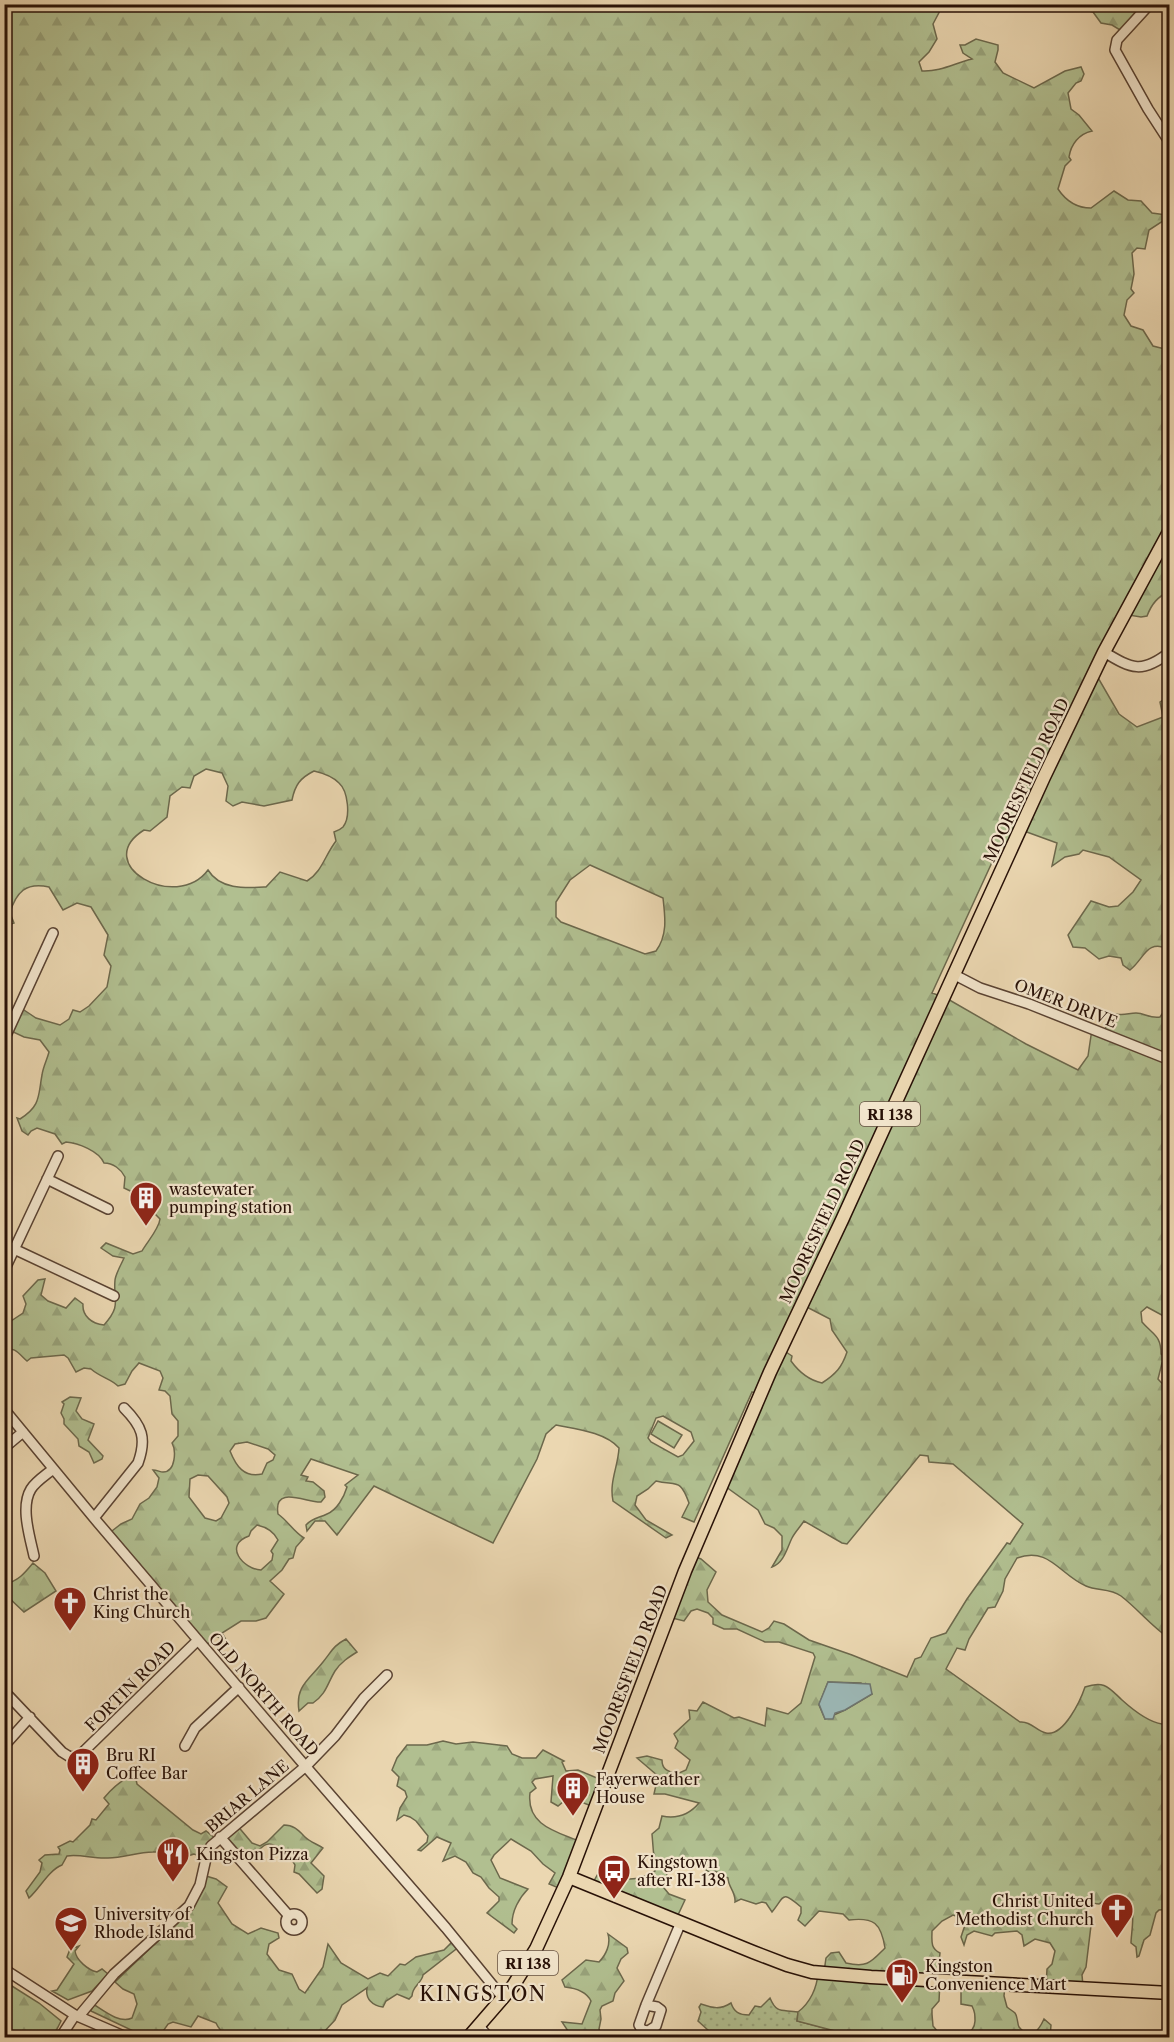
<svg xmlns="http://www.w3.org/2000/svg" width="1174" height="2042" viewBox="0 0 1174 2042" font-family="'Libre Caslon Text',serif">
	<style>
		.grass { fill: url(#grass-dots); stroke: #6c684c; stroke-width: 1.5 }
		.forest { fill: url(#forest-firs); stroke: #6c684c; stroke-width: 1.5; fill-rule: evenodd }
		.pitch { fill: #b1bf90; stroke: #6c684c; stroke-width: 1.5 }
		.water { fill: #9cb7b5; stroke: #6e756f; stroke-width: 1.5 }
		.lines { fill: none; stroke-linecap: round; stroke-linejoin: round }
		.minor-casing { stroke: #594232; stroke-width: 12 }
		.major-casing { stroke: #281107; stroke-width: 15 }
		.minor { stroke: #f2e5cc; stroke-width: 9 }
		.major { stroke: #ebd7b1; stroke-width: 12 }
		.labels { text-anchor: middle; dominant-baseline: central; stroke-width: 4.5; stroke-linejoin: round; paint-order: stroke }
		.shield { fill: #f2e5cc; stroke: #655142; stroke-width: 1.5 }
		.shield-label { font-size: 15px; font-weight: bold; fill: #281107 }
		.street-label { font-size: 16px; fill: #281107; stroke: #f2e5cc }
		.poi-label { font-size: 16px; fill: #281107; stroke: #f2e5cc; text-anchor: start }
		.quarter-label { font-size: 20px; letter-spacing: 1.5px; fill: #281107; stroke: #f2e5cc }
	</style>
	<defs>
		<pattern id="grass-dots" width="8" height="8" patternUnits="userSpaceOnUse" patternTransform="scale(1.5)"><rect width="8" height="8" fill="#b1bf90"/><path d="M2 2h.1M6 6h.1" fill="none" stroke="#98a37b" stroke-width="1.8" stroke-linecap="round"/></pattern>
		<pattern id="forest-firs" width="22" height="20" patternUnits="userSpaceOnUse" patternTransform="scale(1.5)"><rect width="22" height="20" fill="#b1bf90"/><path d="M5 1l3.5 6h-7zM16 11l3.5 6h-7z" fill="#98a37b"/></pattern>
	</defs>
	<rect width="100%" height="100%" fill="#ebd7b1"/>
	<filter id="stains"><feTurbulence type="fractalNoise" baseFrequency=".00333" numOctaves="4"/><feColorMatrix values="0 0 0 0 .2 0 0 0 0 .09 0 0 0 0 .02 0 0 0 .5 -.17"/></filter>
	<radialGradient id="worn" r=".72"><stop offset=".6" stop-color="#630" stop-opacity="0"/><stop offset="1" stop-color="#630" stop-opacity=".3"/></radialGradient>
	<path class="grass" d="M770,1998C777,2015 783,2009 798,2012L797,2021L836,2031L832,2038L709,2037V2031L698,2021L701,2012L699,2007L701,2004C713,2008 720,2010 731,2003C734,2012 739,2015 749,2015L755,2006L761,2007Z"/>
	<path class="forest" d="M5,5H943L933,24L937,39L929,52L919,62L922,71C940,72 955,63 972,59L963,53L960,45H965L976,39L998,45V50L995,62L1003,73L1034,88L1065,71L1081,67L1084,74L1081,81L1076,83L1068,93L1071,109L1079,115L1092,131C1079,134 1071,144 1069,157L1071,160L1065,166L1058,189C1066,201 1077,208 1091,208L1114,191L1128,200L1141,201L1152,213L1167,215L1163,221L1149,230L1145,249L1137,248L1132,253L1134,274L1131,289L1134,293L1127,300L1124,315L1131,326L1143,330L1153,346L1169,350V591C1158,597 1152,603 1147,616L1141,617L1129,615L1097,676L1119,714L1137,727L1163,717L1160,702L1169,696V949C1146,939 1145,958 1130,970L1123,965L1121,958L1109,956L1099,959L1085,948L1073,947L1068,935L1091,901L1109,907L1118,906L1133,892L1141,880L1109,857L1083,850L1079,854L1065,857L1052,866L1057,843L1024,831L1015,852L1000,845L932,993L946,998L1026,1044L1078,1070L1088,1056L1092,1029H1105L1110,1019L1116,1014C1124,1016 1129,1013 1136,1013C1145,1013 1150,1019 1160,1017L1169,1004V1319L1147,1307L1141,1312L1142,1322C1153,1335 1161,1335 1161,1354L1169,1359L1162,1363L1158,1379L1169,1391L1167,1398L1170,1402L1169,1638C1152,1627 1138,1609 1121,1596C1110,1588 1097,1591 1086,1586C1060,1575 1049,1546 1017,1558L1005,1579L1003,1591L995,1607L988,1608L969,1639L965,1650L957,1648L946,1669L1020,1722C1031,1721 1036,1731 1046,1733C1064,1737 1081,1699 1085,1687C1105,1680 1109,1688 1122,1700C1132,1709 1148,1722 1162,1724L1169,1734V1909L1159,1910L1156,1913L1150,1935L1144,1940L1139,1956L1137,1957L1136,1947L1131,1943C1131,1934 1136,1910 1129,1903C1125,1900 1115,1898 1110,1897L1099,1904L1091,1903L1087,1908V1913L1092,1917L1086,1967L1082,1975L1083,1986H1046L1047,1969L1052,1964L1055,1951L1050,1943L1035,1939L1024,1946L1022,1935L1017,1931L995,1933L992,1936L974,1931L967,1935L964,1945L961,1937L965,1925L962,1918L953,1915L942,1921L932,1931C932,1941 930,1948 940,1953L937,1980L940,1981L939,2001L932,2009V2014L933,2026L938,2032C952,2033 974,2040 975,2021C975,2015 975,2012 972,2006L961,2004V1982L1005,1985L1004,1996L1007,2007C1009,2009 1013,2011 1015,2013C1018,2017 1017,2023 1019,2027C1031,2042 1039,2030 1044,2019L1051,2025L1050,2037H832L835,2031L797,2021L798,2012C810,2003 817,1988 818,1973L824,1972L826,1958L831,1953L839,1952L846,1963C868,1968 871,1962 885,1948C881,1923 874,1917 849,1920L843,1914L819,1911L805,1926L798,1920L801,1913V1907C781,1890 785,1896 772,1912L766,1903L762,1902L756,1904L741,1899L735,1902C736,1892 728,1887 728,1878L715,1871L711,1873L684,1857L671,1859L666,1871L667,1875L664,1888L669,1894L685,1900L677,1917L591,1886L599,1872C611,1872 612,1875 622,1878C634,1881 645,1877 655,1871L652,1834L659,1828L662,1816C677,1819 689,1815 699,1803L665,1794H654L658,1776L637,1758L647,1756L662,1760C662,1770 668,1771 677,1774L686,1770L690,1760L675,1748L678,1741L674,1734L690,1719L689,1710L697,1711L703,1702L734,1718L739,1717L765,1726L767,1708L788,1714L801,1703L815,1657L813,1653L779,1642H765L737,1629H724L713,1624V1618L708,1613L697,1609L691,1611L684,1621L672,1618L691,1555L701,1559L716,1572L707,1590L708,1602L722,1615L762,1632L769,1628L774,1621L784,1624L809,1640L852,1655L907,1677L915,1659L921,1657L931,1638L946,1633L967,1599L1007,1543L1010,1544L1023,1524L953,1464L929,1462L928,1456L920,1455L847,1544L842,1543L804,1521C800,1527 795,1532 792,1538C787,1548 784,1563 772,1567L782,1550V1536L774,1528L765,1524L758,1510L722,1484L758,1394L752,1392L694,1522L682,1517L689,1503C680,1478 677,1486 656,1481L648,1489L637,1496L635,1505L646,1520L672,1535L666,1538L613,1501C609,1482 618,1467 619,1448C605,1432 576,1429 556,1425L546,1434L537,1459L493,1543L374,1486L337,1535L325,1521H315L307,1531L306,1525C312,1518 319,1518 327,1514C337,1510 344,1497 347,1487L345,1485L358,1475L311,1459L301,1475L308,1477L306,1481L313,1482L324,1491L325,1497L321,1502C307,1503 273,1484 278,1514C288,1521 293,1531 304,1538L296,1547L293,1558L289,1559L282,1570L270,1581L284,1594L266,1618L256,1621H241L222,1633L225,1638L216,1637L204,1647L108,1534L121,1524L132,1519L140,1504L149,1498L157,1487L159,1478L153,1470C157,1470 160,1472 163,1472C176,1472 176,1450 172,1443L178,1436V1421L172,1414L170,1396L165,1391L159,1390L163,1378L160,1371L139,1363L132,1371L125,1384L118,1386C111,1379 100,1377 91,1369L84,1368L76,1372L68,1358L64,1355L31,1358L27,1361C20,1355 14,1345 5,1351V1319L11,1321L23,1313L26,1304L23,1296L38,1280L45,1279L41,1295L48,1301L66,1308L75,1298L83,1304C82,1316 92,1324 104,1325C122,1305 113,1301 115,1280C116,1273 121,1265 124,1258L113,1256L101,1248L106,1243L133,1254L142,1251C147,1242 159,1229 160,1219L152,1211L142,1209L143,1197L124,1188L125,1177C121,1169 113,1163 104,1163C99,1151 78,1143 66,1142L62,1144L55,1134L37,1128L31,1131L28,1135L22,1131L17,1118L20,1119C41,1106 38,1096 42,1075C43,1067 47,1060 49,1052L40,1040L24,1037L11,1031L21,1008L36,1018L60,1025L69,1019L73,1010L80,1012L89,1006L107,987L111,966L104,955L108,935L91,907L77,903L63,910L49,887C26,882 16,892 10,913L14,923L5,926ZM206,769L222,773L228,786L226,801L233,806L242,802L264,806L292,800C295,785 300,778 314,771C323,773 332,776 339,783C348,791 351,817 343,827C340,830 337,831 334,832L336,841C325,855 322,872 307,881L280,872L266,887C246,888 220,890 208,870C176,913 90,864 144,830L150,831L167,817L170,796L182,787L190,788L194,776ZM590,865L663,898C665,916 668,935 656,951L645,954L561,922L556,917V902L570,880ZM801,1304L830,1319L832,1330L847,1352C842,1367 836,1374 822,1383C808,1380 799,1372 791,1361L792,1356L780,1348ZM663,1416L691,1432L694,1441L683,1455L678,1457L651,1442L648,1438L656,1418ZM247,1442L268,1449L275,1455L273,1460L267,1463L262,1474C244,1478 236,1466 230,1451L235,1444ZM198,1475L208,1476L227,1497L229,1503L221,1518L216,1521L205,1518L189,1497L190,1479ZM257,1525C266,1527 274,1532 278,1540L271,1551L273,1554L272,1560L261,1570C243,1569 223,1545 249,1536L251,1531ZM828,1682L861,1683L872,1694L845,1710L825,1719L819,1705Z
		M1080,5H1143L1146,7L1125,33L1112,25L1101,23L1093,12L1085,10Z
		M70,1397L81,1398L76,1411L82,1419L94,1424L88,1440L103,1456L102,1459L94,1463L89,1452L79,1446L78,1439L64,1424V1419L61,1413L64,1404L62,1402Z
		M33,1563L45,1573L56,1591L24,1612L8,1597H5V1584C18,1581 24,1574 33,1563Z
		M346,1639L357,1652C349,1657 341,1662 335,1671C327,1684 327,1693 313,1703H308L299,1711C295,1686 309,1680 323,1662C332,1651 333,1646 346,1639Z
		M443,1741L456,1744L473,1742L507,1746L512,1754L522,1758H536L543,1750L564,1761L562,1762L566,1771L578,1770L604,1781L594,1807L571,1798L563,1802L558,1806L551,1802L553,1776L535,1779L532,1782L536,1788L530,1793C526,1826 558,1832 581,1842L561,1889L549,1884L555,1873L543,1864L531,1851L511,1839L494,1855L491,1860L500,1878L528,1889C519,1898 512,1911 512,1924L517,1929L514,1933L487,1913L499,1901V1897L489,1888L481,1877L473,1873L466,1862L455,1856L443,1861L451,1843L437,1837L421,1851L418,1850L427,1842L428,1836L416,1821L410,1817L404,1815L397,1820L400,1808L407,1797L405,1791L397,1786L399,1777L392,1770L397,1758L407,1745H427Z
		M135,1775L137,1784L193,1830L201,1834L206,1831L216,1839L205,1858L194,1854C177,1861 170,1851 153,1852C137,1852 124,1858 108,1858C93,1859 81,1854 67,1856L62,1865C49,1870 40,1888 29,1898L26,1891L40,1872L42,1863L39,1860L45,1855L59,1854L60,1850L58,1847L70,1841L73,1842L90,1825L92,1819L96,1820L109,1804L104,1798C113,1787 122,1779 135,1775Z
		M236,1824L252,1843L260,1846L267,1842L284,1825C294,1825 299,1831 305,1837C310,1842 317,1844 323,1848L311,1863L324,1876L322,1889L317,1893L299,1874L294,1872L295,1865C292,1859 287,1855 282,1851C264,1834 260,1852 245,1864L221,1839Z
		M206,1876L216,1879L227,1887L218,1903L232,1924L248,1934L261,1928L278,1933L279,1938L269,1944L267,1954L279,1970L292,1974L299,1989L305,1993L323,1967L328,1944L341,1963L368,1979L380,1973L388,1976L400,1964L405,1965L416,1957L444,1950L453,1941L460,1946L423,1975C422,1983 412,1986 412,1996L409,1999L397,1994L386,2001L383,2007C373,2006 365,1999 367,1988L342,2005L335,2020L322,2034L327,2037L252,2038C240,2034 224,2041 216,2023L198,2016L191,2027L173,2022L168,2024L159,2037H146L91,2011L93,2004C104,2011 120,2024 132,2018L137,2004L134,1994L123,1989L115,1982L191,1909Z
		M608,1934L627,1948L628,1953L621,1959L617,1968L624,1981L615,1993L613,2001L602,2006L600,2010L601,2019L599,2029L602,2037H572L562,2022L582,2024L591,2001C586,1991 575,1988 565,1987L562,1980L586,1960L599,1962C606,1955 611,1944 608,1934Z
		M79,1946L75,1951C76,1960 88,1970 97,1972L102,1969L108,1974L92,1991L68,2000L52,1991L57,1990L74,1964L67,1957L70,1949Z
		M4,1981L39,2003L61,2021L53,2037H14L5,2028Z"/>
	<path class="pitch" d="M658,1421L682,1435L674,1448L651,1434Z"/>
	<path class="water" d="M828,1682L870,1684L872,1694L845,1710L835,1713L833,1719H825L819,1704Z"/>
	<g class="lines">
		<g class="minor-casing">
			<path id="minor" d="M1150,4L1117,40L1115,50L1148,109L1170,143
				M1104,652C1132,669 1142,674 1170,652
				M953,974L980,988L1029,1004L1170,1060
				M4,1040L53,933
				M47,1179L108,1209
				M14,1249L114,1296
				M4,1271L58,1156
				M4,1409L94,1518L300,1760L446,1928L503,1998
				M4,1448L23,1432
				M94,1518L138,1463C147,1438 142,1426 124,1408
				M34,1556C30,1537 20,1507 31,1489C36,1481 46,1475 53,1469
				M4,1691L62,1752L70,1757L79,1756L198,1640
				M4,1746L30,1717
				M185,1746L195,1728L239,1687
				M220,1837L289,1916
				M286 1922a8 8 0 1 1 16 0a8 8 0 1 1-16 0Z
				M4,1969L75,2015L128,2038
				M646,2005L681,1922
				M646,2005L657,2007L661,2010L656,2026L648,2031L642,2030L639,2025Z
				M79,2016L114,1974L189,1906L200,1885L207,1854L211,1846L306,1766L335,1736L364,1698L387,1675
				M479,2026L489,2038
				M1140,2037L1144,2038
				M60,2038L75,2015"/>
		</g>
		<g class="major-casing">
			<path id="major" d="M569,1877L753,1952L787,1965L812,1972L871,1977L1170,1993
				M468,2038L513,1986L536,1949L569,1877L685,1571L770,1372L842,1220L1044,777L1104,652L1170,530"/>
		</g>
		<use href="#minor" class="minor"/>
		<use href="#major" class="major"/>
	</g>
	<defs>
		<g id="building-pin" transform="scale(1.725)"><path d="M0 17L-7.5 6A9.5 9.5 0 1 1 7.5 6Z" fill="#8f2418" stroke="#f2e5cc"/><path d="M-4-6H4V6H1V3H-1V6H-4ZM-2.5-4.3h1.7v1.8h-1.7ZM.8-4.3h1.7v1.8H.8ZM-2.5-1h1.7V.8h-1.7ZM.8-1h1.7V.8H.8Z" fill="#fff"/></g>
		<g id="church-pin" transform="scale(1.725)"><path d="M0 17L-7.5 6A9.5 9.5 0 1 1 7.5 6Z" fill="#8f2418" stroke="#f2e5cc"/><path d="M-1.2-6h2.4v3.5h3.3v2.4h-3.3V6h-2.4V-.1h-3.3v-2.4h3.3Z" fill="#fff"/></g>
		<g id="restaurant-pin" transform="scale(1.725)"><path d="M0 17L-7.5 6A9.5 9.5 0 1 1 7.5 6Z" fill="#8f2418" stroke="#f2e5cc"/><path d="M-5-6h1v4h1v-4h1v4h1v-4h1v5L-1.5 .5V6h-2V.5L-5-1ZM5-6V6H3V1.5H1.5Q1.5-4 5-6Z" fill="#fff"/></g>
		<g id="bus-pin" transform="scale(1.725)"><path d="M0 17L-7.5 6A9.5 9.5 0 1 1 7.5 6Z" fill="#8f2418" stroke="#f2e5cc"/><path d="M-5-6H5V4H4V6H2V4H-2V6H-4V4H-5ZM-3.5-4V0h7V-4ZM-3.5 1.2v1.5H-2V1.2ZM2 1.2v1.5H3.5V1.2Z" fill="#fff"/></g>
		<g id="university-pin" transform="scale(1.725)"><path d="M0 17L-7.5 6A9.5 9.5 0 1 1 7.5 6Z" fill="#8f2418" stroke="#f2e5cc"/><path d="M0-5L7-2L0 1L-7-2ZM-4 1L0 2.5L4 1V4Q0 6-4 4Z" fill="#fff"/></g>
		<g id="fuel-pin" transform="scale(1.725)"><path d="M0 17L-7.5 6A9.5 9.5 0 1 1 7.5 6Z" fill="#8f2418" stroke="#f2e5cc"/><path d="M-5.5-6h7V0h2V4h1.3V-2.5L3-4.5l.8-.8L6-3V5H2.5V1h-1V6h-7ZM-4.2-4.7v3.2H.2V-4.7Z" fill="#fff"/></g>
	</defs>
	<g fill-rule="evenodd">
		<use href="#building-pin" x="146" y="1198"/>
		<use href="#church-pin" x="70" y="1603"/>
		<use href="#building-pin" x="83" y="1764"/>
		<use href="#building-pin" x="573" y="1788"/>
		<use href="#restaurant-pin" x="173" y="1854"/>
		<use href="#bus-pin" x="614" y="1871"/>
		<use href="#church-pin" x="1117" y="1910"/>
		<use href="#university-pin" x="71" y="1923"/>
		<use href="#fuel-pin" x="902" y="1975"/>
	</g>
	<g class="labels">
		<g class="shield">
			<rect x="860" y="1102" width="60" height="24" rx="4.5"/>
			<rect x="498" y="1951" width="60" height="24" rx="4.5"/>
		</g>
		<g class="shield-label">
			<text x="890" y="1114">RI 138</text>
			<text x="528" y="1963">RI 138</text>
		</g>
		<g class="street-label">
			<text transform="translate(1026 780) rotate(-65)">MOORESFIELD ROAD</text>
			<text transform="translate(1066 1003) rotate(21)">OMER DRIVE</text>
			<text transform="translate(822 1221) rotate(-65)">MOORESFIELD ROAD</text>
			<text transform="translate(630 1669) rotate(-69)">MOORESFIELD ROAD</text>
			<text transform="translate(130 1686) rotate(-45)">FORTIN ROAD</text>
			<text transform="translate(264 1694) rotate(49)">OLD NORTH ROAD</text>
			<text transform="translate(247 1796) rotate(-40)">BRIAR LANE</text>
		</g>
		<g class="poi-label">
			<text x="169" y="1189">wastewater<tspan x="169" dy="18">pumping station</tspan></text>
			<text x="93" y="1594">Christ the<tspan x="93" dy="18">King Church</tspan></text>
			<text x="106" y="1755">Bru RI<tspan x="106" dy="18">Coffee Bar</tspan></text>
			<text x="596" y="1779">Fayerweather<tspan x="596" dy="18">House</tspan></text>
			<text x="196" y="1854">Kingston Pizza</text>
			<text x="637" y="1862">Kingstown<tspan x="637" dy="18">after RI-138</tspan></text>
			<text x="1094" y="1901" text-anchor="end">Christ United<tspan x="1094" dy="18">Methodist Church</tspan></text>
			<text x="94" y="1914">University of<tspan x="94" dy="18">Rhode Island</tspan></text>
			<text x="925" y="1966">Kingston<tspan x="925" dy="18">Convenience Mart</tspan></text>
		</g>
		<g class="quarter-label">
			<text x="483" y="1994">KINGSTON</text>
		</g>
	</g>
	<rect width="1174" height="2042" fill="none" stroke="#ebd7b1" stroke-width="24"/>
	<rect x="6" y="6" width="1162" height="2030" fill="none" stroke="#281107" stroke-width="3"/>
	<rect x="12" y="12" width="1150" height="2018" fill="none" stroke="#281107" stroke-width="1.5"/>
	<rect width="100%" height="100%" filter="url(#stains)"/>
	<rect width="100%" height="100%" fill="url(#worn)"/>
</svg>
